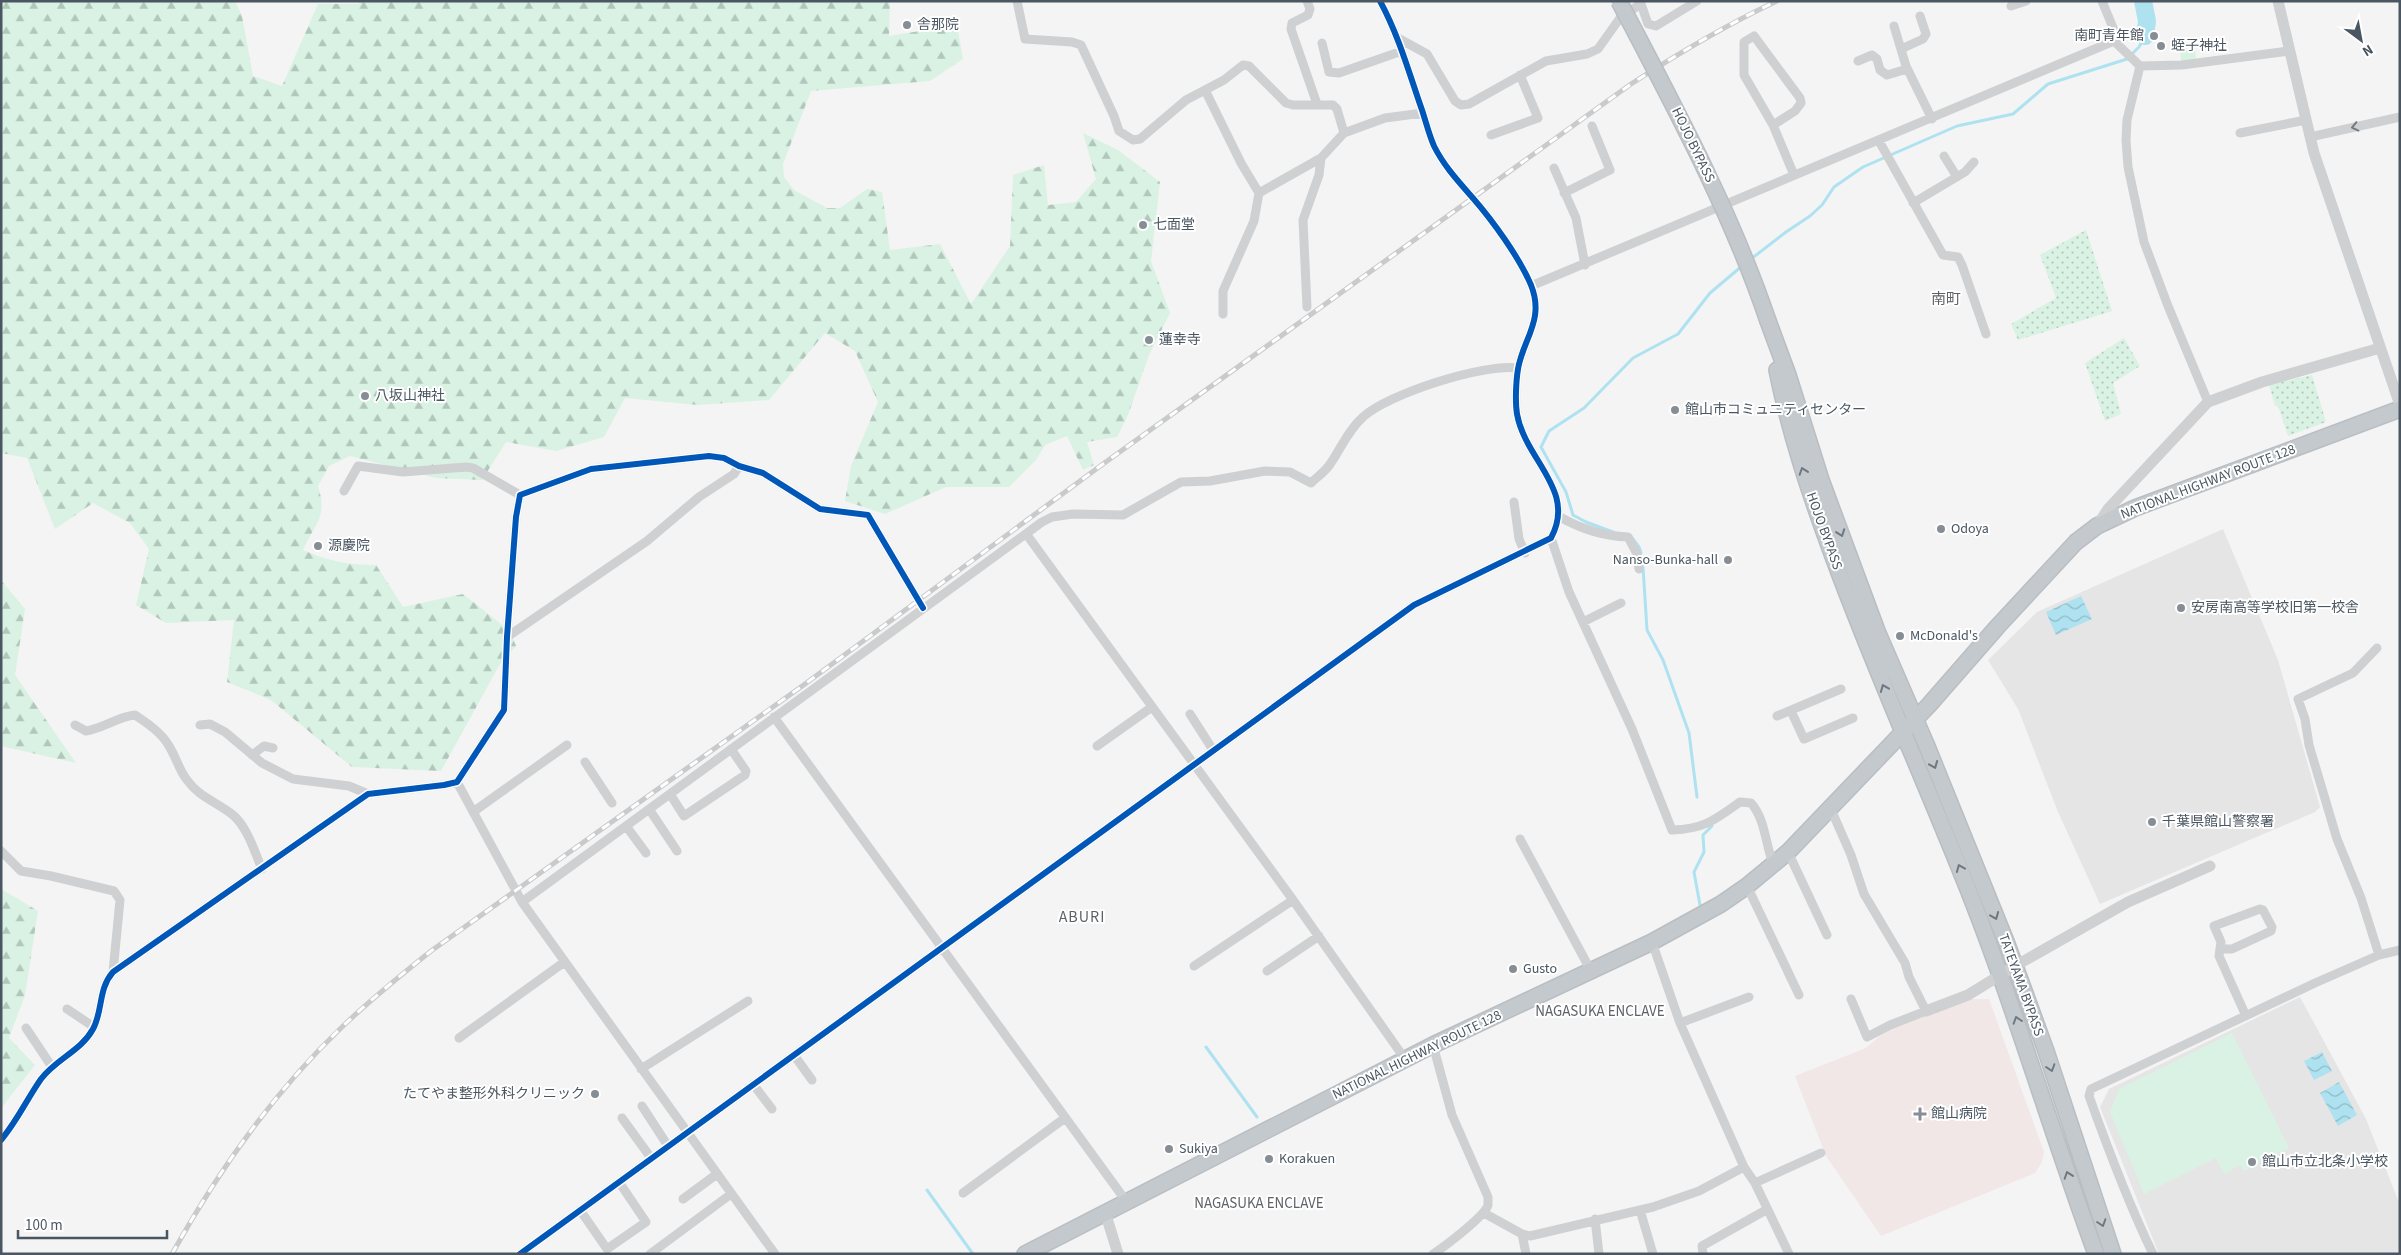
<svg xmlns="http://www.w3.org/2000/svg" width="2401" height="1255" viewBox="0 0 2401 1255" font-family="'Source Sans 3','Noto Sans JP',sans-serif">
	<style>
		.education { fill: #e6e5e6 }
		.medical { fill: #f1e7e6 }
		.grass { fill: url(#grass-dots) }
		.forest { fill: url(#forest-firs) }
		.green { fill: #d9f2e3 }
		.water { fill: url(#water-waves) }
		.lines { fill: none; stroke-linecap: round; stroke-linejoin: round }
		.stream { stroke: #aee2f0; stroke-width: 3 }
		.river { stroke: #aee2f0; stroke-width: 18 }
		.trunk-casing { stroke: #b9bec3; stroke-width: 18 }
		.minor { stroke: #ced0d2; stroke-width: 9 }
		.tertiary { stroke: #ced0d2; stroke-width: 11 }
		.trunk { stroke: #c4c9cd; stroke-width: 15 }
		.rail-casing { stroke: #c9cacc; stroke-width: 5 }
		.rail { stroke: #fff; stroke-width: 3; stroke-dasharray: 9; stroke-linecap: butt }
		.trunk-bridge-casing { stroke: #b9bec3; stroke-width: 18; stroke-linecap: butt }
		.trunk-bridge { stroke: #c4c9cd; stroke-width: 15 }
		.cycleway-casing { stroke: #fff; stroke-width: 9 }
		.cycleway { stroke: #0057b8; stroke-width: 6 }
		.oneway { stroke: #727b83 }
		.oneway2 { stroke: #6f7881 }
		.poi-dot { fill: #868d94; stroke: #fff; stroke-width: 2 }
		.labels { text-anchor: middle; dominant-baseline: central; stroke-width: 4; stroke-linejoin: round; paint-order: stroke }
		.poi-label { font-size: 14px; fill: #4a5661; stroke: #fff; text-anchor: start }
		.street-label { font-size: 14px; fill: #4a5661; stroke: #fff }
		.neighbourhood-label { font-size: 15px; fill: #5f6368; stroke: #fff }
		.quarter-label { font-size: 16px; letter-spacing: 1px; fill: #5f6368; stroke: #fff }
	</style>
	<defs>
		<pattern id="grass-dots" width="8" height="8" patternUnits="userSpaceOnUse" patternTransform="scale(1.25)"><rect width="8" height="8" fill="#d9f2e3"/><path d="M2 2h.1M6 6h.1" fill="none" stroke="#b2c7bb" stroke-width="1.8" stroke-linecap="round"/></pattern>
		<pattern id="forest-firs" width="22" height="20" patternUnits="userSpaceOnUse" patternTransform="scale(1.25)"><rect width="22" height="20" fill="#d9f2e3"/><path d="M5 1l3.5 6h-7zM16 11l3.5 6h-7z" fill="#b2c7bb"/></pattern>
		<pattern id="water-waves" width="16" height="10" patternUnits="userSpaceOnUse" patternTransform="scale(1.25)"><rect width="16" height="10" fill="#aee2f0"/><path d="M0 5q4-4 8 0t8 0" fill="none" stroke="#90bac6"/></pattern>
	</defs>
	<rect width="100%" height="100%" fill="#f4f4f4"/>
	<path class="education" d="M2223,529L2278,660L2320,807L2315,812L2100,904L2058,812L2018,709L1988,660L2037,612Z
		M2300,997L2366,1119L2400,1205V1254H2159L2100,1107L2109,1089Z"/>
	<path class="medical" d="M1973,999H1989L2044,1152L2042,1162L2035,1173L1881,1236L1826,1156L1795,1076L1866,1048L1889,1028Z"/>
	<path class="grass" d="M2086,230L2112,311L2018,340L2011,324L2056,298L2040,255Z
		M2124,338L2140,366L2113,383L2121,414L2105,421L2085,363Z
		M2312,375L2326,422L2288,436L2278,406H2275L2269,385Z"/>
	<path class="forest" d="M1,1H235L242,16L253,76L282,86L318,4H359L360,1H890L889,36L957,25L963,59L930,81L811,91L783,164L784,177L794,190L827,208H840L867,189L882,192L890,250L940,244L971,304L1010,246L1013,175L1044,165L1048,205L1076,202L1096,179L1083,133L1118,150L1160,182L1151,261L1170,313L1149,355L1128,415L1117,437L1087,442L1094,465L1083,470L1067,436L1045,445L1036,460L1009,487H946L885,514L845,501L851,466L878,402L855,351L825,333L769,400L698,405L625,398L604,437L556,451L506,442L482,480L436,478L350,456L329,466L318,486C328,517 315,523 303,550C327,561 349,565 376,565L403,607L463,594L510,631L516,646L500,664L441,771L352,767L271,700L227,682L234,620L166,623L136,605L149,549L130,523L93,503L55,529L27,458L1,453Z
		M1,580L25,609L15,675L76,763L1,746Z
		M3,890L38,911L25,995L9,1038L35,1065L1,1108V891Z"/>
	<path class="green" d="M2195,47L2196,60L2181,62L2180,48Z
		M2232,1033L2289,1148L2244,1171L2240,1165L2224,1174L2216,1158L2144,1194L2110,1112L2119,1089Z"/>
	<path class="water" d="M2081,596L2092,619L2056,635L2046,612Z
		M2322,1052L2332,1071L2314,1080L2304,1061Z
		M2339,1082L2357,1115L2338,1126L2320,1093Z"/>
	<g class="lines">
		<path class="stream" d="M1751,259L1786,232L1810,216L1822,205L1834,187L1863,167L1957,126L2013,114L2048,84L2127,59L2139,47L2145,36
			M1613,532L1586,522L1573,515L1566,492L1541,447L1549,431L1584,408L1633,358L1678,334L1710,293L1742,266
			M1630,535L1639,547L1641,553
			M1643,567L1647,630L1663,660L1689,733L1697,797
			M1700,905L1694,872L1704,852L1703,835L1712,826
			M1206,1047L1257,1117
			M927,1190L973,1254"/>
		<path class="river" d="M2143,1L2147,21L2145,36"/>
		<g class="trunk-casing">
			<path id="trunk" d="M1768,321L1788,375L1821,480L1877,631L1926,744L2007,944L2046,1051L2113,1254
				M1777,370C1790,435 1811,497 1834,559C1872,662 1916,761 1957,862C2010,990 2048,1123 2096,1254
				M1025,1254L1433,1045L1652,942L1721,904L1747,886L1788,852L1929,705L1998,626L2076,542L2097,526L2135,508L2400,409"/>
		</g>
		<path class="minor" d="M1017,1L1025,39L1072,42L1081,45L1114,116L1119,131L1133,140L1140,139L1186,100L1224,80L1243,65L1249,66L1286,103L1293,105H1333L1337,109L1344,133
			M1307,1L1310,9L1308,15L1292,23L1291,29L1317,104
			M1640,1L1648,24L1656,26L1697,1
			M2102,1L2116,35L2114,41
			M2011,6L2026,1
			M1894,26L1906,66L1932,119
			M1398,38L1427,54L1455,101L1461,105L1469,104L1546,61L1587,54L1598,49L1620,18L1639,5
			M2114,41L2140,66
			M1322,43L1329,72L1339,73L1402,51
			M1901,49L1923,39L1926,34L1920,16
			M1858,61L1872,55L1877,59L1880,70L1887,75L1907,69
			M2140,66L2127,120L2126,140L2128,167L2140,223L2144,242L2168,306L2208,402
			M2140,66L2182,65L2289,51
			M1205,90L1241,163L1259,193L1254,221L1223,291V314
			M1773,125L1795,111L1801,103L1800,98L1754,36L1744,42V75L1773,125L1794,175
			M2240,133L2306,120
			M1491,135L1538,118L1520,75
			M2310,137L2400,117
			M1879,141L1943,255L1958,257L1962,265L1986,334
			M1944,156L1957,177
			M1554,168L1576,218L1585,265
			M1259,193L1321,158L1344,133L1385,118L1423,113
			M1564,193L1610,170L1592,126
			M1913,203L1965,172L1974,162
			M1531,286L2114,41
			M1307,307L1303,220L1319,175L1321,158
			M344,491L358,466L403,472L466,467L473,468L520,495
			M1514,502L1519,539L1525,553
			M1560,517C1581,529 1604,536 1628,537L1637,554L1639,569
			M1027,535L1293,900L1405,1059
			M1551,538L1569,592L1632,729L1672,830C1704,829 1715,820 1740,802L1751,803C1766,820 1765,845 1774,866
			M1583,622L1621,603
			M507,637L647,541L699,497L734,474L739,466
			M2377,648L2353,673L2298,699L2305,719L2309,745L2337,839L2361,898L2379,955
			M1791,711L1804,739L1853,718
			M1190,714L1213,750
			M1777,716L1841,689
			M774,717L1126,1201
			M75,725L86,731C106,727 117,717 135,715C147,723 162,733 169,746C176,757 179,770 187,780C199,797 217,802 233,815C248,828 254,851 262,869
			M200,725L210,724L225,732L262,763L293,779L349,786L368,794
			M1097,746L1152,707
			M252,755L264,746L273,748
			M585,762L612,803
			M457,782L522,902L775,1254
			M670,794L684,816L745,775L746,771L731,749
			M1830,807L1851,855L1864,894L1905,963L1909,977L1926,1011L1890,1025L1867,1037L1851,999
			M649,809L677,851
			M473,812L567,745
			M626,826L646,853
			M1520,839L1591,971
			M1,851L21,871L51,876L114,891L120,900L113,972
			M1788,852L1827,935
			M1747,886L1799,995
			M522,902L1042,522L1052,517L1073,514L1123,515L1181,482L1210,481L1265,471L1290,472L1311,483C1316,478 1323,473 1328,467C1340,451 1347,431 1363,417C1388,394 1484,363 1518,368
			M1652,942L1680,1023L1744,1167L1755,1183L1789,1254
			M2221,949H2232L2271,931L2272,927L2263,910L2260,909L2214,926L2221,942L2219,956L2246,1016
			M1194,966L1293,900
			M1267,971L1319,936
			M67,1009L94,1027
			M1680,1023L1749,997
			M26,1028L52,1067
			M459,1038L563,963
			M794,1055L812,1080
			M641,1069L748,1001
			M753,1084L772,1109
			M642,1106L668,1146
			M622,1118L651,1158
			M1,1140C17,1121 27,1099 41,1079C56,1059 81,1051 93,1029C103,1011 98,989 113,972L368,794L444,785L457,782L504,710L507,637L516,517L520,495L591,469L709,456L724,458L739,466L763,473L820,509L868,515L923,608
			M1755,1183L1821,1153
			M963,1193L1065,1118
			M683,1199L717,1174
			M580,1210L607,1249L646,1222L619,1182
			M1640,1210L1653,1254
			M1484,1213L1522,1234L1526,1254
			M1595,1219L1599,1254
			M1522,1234L1530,1236L1653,1207L1699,1191L1744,1167
			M520,1254L1414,605L1551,538C1577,490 1525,460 1517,414C1515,402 1516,381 1518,369C1523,339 1545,320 1531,285C1519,257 1493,221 1472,197C1458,181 1444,166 1434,146C1429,135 1426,122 1422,110C1409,73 1399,36 1380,1
			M650,1254L731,1194
			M1433,1254C1444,1247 1485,1216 1488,1205C1488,1204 1488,1198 1488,1197L1452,1115L1433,1045
			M1703,1254L1702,1246L1766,1210
			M2153,1254C2128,1203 2108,1149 2089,1096L2091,1089L2315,983L2379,955L2400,950"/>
		<path class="tertiary" d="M2278,1L2314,153L2400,405
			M2097,526L2108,509L2208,402L2262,382L2380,348
			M1926,1011L1968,995L2015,966L2128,902L2210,866
			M1105,1212L1118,1254"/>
		<use href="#trunk" class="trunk"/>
		<g class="rail-casing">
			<path id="rail" d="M172,1254C218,1171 273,1093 342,1027C370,1000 401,975 431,951L805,684L1103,464L1631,84C1679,53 1726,25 1777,1"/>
		</g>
		<use href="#rail" class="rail"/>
		<g class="trunk-bridge-casing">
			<path id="trunk-bridge" d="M1619,1C1674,106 1730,209 1768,321"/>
		</g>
		<use href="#trunk-bridge" class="trunk-bridge"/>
		<g class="cycleway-casing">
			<path id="cycleway" d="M1,1140C17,1121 27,1099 41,1079C56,1059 81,1051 93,1029C103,1011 98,989 113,972L368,794L444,785L457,782L504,710L507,637L516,517L520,495L591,469L709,456L724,458L739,466L763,473L820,509L868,515L923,608
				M520,1254L1414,605L1551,538C1577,490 1525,460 1517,414C1515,402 1516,381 1518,369C1523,339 1545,320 1531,285C1519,257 1493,221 1472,197C1458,181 1444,166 1434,146C1429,135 1426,122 1422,110C1409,73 1399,36 1380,1"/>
		</g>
		<use href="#cycleway" class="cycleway"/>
	</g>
	<defs><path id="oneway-chevron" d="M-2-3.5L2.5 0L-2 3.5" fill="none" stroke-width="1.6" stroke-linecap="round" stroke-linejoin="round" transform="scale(1.25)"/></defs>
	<use class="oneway" href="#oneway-chevron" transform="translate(2355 127) rotate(167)"/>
	<g class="oneway2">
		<use href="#oneway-chevron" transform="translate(1803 471) rotate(-109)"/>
		<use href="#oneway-chevron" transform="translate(1841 533) rotate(70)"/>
		<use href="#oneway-chevron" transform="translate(1884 688) rotate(-112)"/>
		<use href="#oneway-chevron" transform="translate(1934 765) rotate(68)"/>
		<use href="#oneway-chevron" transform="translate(1960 868) rotate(-112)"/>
		<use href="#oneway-chevron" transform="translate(1995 916) rotate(68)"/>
		<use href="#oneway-chevron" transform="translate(2017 1020) rotate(-108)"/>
		<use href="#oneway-chevron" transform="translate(2051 1068) rotate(72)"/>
		<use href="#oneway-chevron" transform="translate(2068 1175) rotate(-109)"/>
		<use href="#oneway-chevron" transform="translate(2102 1223) rotate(72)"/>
	</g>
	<g class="poi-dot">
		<circle cx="907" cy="25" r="5"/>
		<circle cx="2154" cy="36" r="5"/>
		<circle cx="2161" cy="46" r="5"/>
		<circle cx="1143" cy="225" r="5"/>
		<circle cx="1149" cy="340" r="5"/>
		<circle cx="365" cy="396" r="5"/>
		<circle cx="1675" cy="410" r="5"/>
		<circle cx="1941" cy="529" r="5"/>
		<circle cx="318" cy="546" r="5"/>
		<circle cx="1728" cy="560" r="5"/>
		<circle cx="2181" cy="608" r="5"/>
		<circle cx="1900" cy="636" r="5"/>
		<circle cx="2152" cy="822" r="5"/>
		<circle cx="1513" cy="969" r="5"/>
		<circle cx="595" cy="1094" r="5"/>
		<path d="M1917.5 1106.5h5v5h5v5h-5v5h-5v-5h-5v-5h5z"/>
		<circle cx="1169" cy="1149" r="5"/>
		<circle cx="1269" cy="1159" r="5"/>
		<circle cx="2252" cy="1162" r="5"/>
	</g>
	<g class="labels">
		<g class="poi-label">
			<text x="917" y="25">舎那院</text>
			<text x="2144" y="36" text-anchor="end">南町青年館</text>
			<text x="2171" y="46">蛭子神社</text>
			<text x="1153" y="225">七面堂</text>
			<text x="1159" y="340">蓮幸寺</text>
			<text x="375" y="396">八坂山神社</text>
			<text x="1685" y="410">館山市コミュニティセンター</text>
			<text x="1951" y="529">Odoya</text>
			<text x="328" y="546">源慶院</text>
			<text x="1718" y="560" text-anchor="end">Nanso-Bunka-hall</text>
			<text x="2191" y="608">安房南高等学校旧第一校舎</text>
			<text x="1910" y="636">McDonald's</text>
			<text x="2162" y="822">千葉県館山警察署</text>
			<text x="1523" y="969">Gusto</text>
			<text x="585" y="1094" text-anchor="end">たてやま整形外科クリニック</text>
			<text x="1931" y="1114">館山病院</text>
			<text x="1179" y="1149">Sukiya</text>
			<text x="1279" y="1159">Korakuen</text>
			<text x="2262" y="1162">館山市立北条小学校</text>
		</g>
		<g class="street-label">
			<text transform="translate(1693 145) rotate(64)">HOJO BYPASS</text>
			<text transform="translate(2208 482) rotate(-21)">NATIONAL HIGHWAY ROUTE 128</text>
			<text transform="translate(1824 531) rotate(70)">HOJO BYPASS</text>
			<text transform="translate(2021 985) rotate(70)">TATEYAMA BYPASS</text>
			<text transform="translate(1417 1055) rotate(-26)">NATIONAL HIGHWAY ROUTE 128</text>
		</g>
		<g class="neighbourhood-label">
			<text x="1946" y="299">南町</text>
			<text x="1600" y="1011">NAGASUKA ENCLAVE</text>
			<text x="1259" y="1203">NAGASUKA ENCLAVE</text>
		</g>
		<g class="quarter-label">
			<text x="1082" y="917">ABURI</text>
		</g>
	</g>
	<rect width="2401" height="1255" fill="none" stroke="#4a5661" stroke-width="5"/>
	<g transform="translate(2361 40) rotate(148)" stroke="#ffffff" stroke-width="4" paint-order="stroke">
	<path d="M0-4L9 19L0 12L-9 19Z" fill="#4a5661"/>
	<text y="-8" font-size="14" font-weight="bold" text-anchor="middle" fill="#4a5661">N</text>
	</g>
	<path d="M18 1230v8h149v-8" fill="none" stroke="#4a5661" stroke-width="2.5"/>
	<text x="25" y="1230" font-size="15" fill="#4a5661" stroke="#ffffff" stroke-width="4" paint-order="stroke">100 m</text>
</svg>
